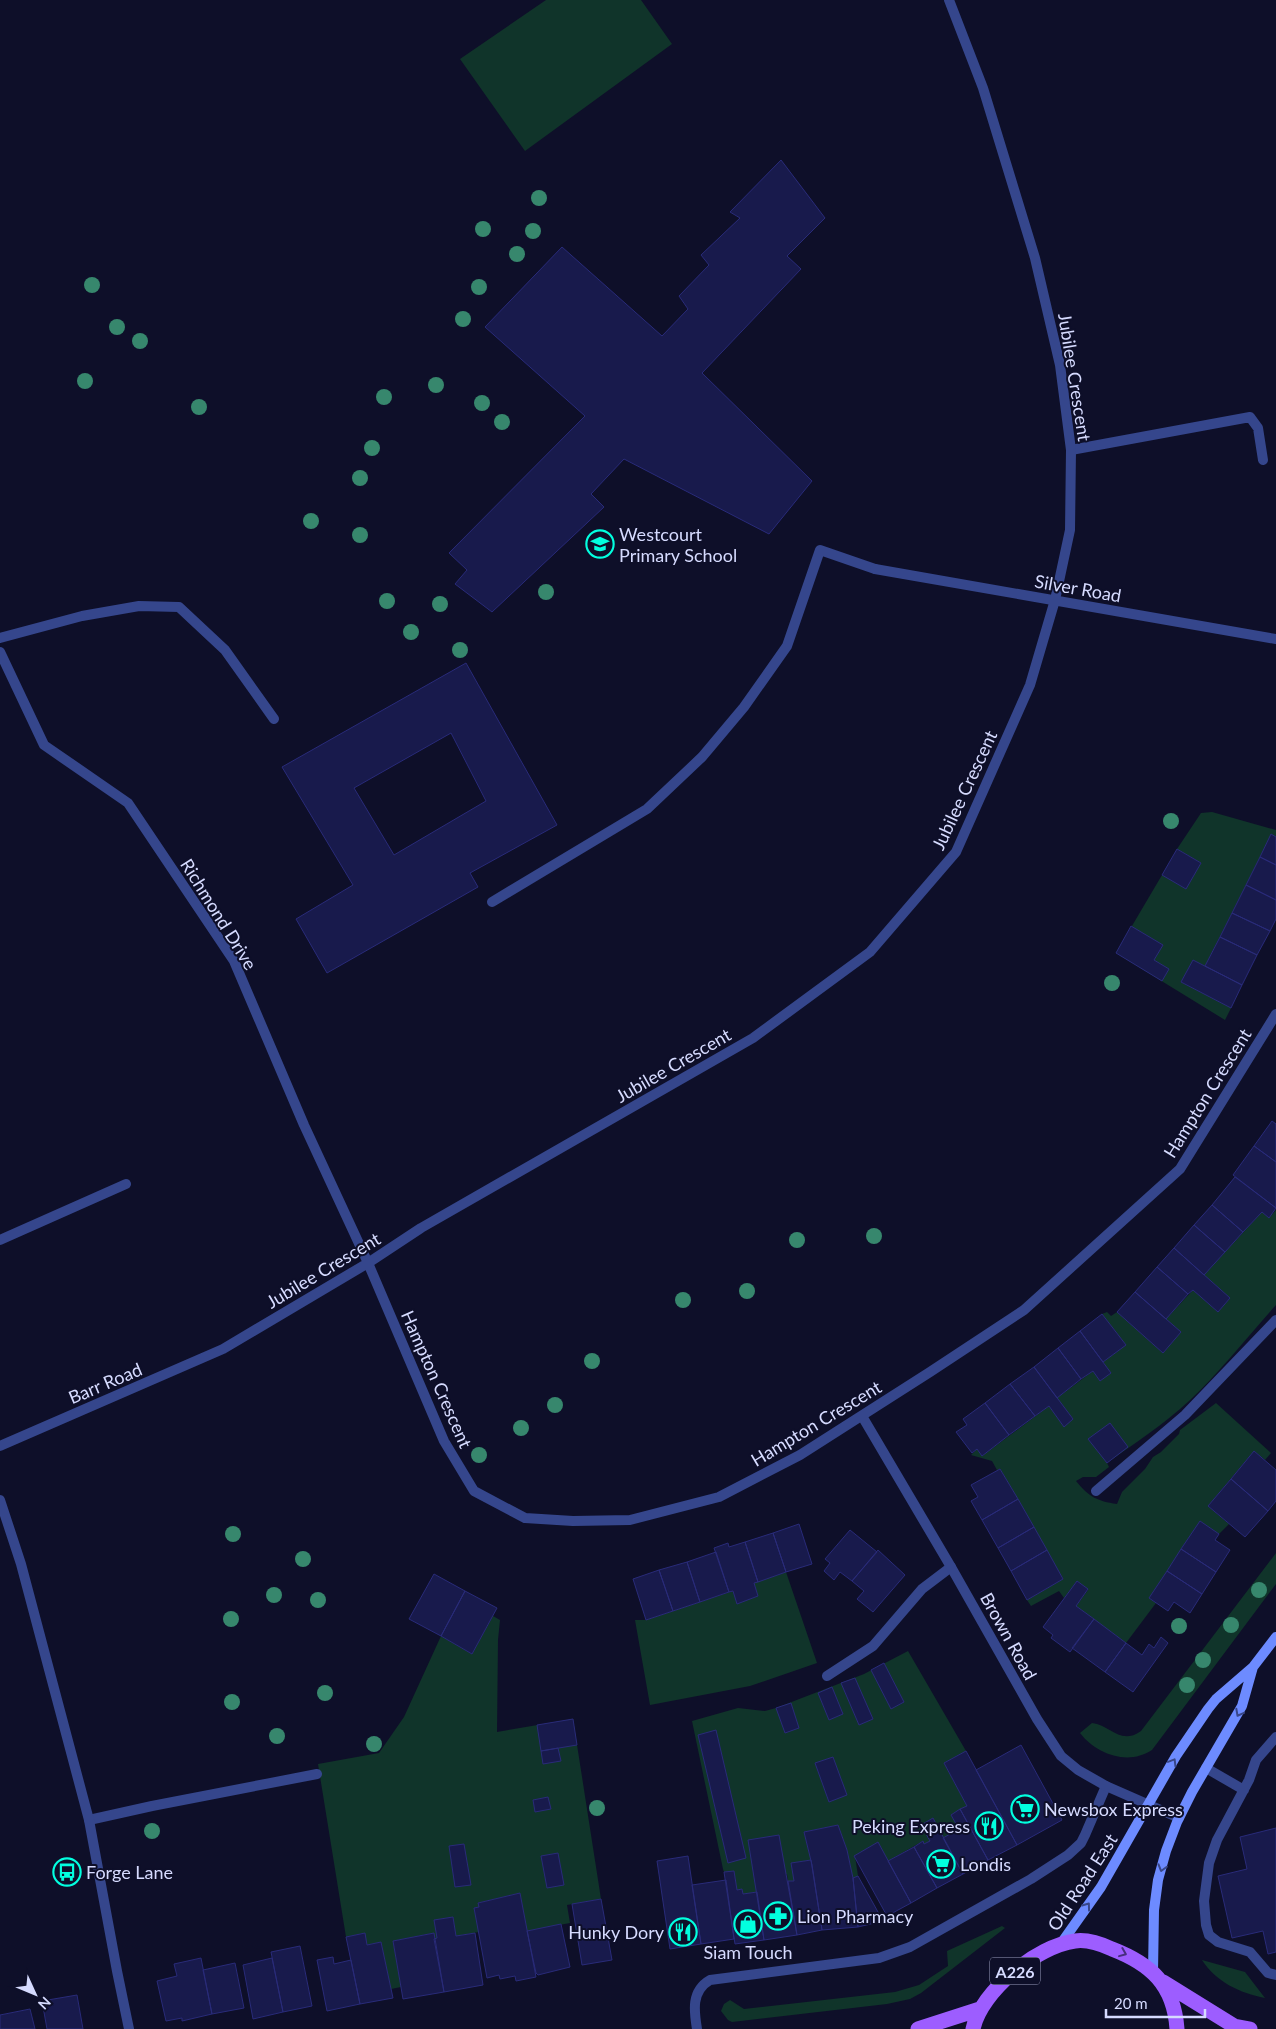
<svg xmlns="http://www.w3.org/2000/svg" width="1276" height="2029" viewBox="0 0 1276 2029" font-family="Lato,sans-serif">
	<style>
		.green { fill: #10342a }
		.building { fill: #181a4c; stroke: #292b79; fill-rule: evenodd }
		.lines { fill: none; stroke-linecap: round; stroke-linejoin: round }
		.service { stroke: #35468c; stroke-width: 10 }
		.minor { stroke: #35468c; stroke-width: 10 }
		.secondary { stroke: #6d8bff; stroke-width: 10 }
		.primary { stroke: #9d5dff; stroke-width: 15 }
		.tree { fill: #37876d }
		.oneway { stroke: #394789 }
		.oneway2 { stroke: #472e7f }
		.labels { text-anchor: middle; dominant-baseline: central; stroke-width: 4; stroke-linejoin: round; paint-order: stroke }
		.shield { fill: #0e0f29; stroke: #9a9ebf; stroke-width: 1 }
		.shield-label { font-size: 16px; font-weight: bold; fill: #d6dbff }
		.street-label { font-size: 18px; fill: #d6dbff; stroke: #0e0f29 }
		.poi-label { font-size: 18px; fill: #d6dbff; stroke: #0e0f29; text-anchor: start }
	</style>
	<rect width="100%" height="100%" fill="#0e0f29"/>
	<path class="green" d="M546,0H641L672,44L525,151L460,59Z
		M1212,812L1276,830V837L1271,835L1205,966L1193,960L1181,982L1231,1008L1225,1020L1116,953L1162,875L1186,888L1201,863L1177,849L1201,813Z
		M1276,1210V1305C1247,1337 1220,1372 1189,1401C1163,1425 1135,1443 1107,1463L1109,1467L1096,1477H1083L1076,1481C1089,1497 1097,1501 1117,1504L1122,1492L1145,1469L1153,1457L1161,1452L1179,1434L1180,1430L1216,1403L1271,1453L1265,1460L1254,1451L1208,1506L1229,1524L1219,1534L1200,1522L1149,1598L1156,1603L1126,1643L1076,1606L1088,1590L1077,1581L1064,1598L1059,1591L1031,1606L1027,1600L1063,1579L1000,1469L997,1470L992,1461L971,1455L977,1449L982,1456L1049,1406L1064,1426L1073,1419L1057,1398L1093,1371L1100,1381L1111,1373L1103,1362L1126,1345L1102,1314L1107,1312L1111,1316L1117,1312L1163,1353L1181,1332L1166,1319L1193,1290L1218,1312L1230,1298L1204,1275L1262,1212L1269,1218Z
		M1276,1553V1584L1152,1750C1128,1766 1096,1754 1080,1733L1092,1723C1111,1725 1120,1746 1141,1731Z
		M786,1572L817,1663L750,1686L650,1705L635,1620H646L733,1591L738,1603L758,1596L754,1583Z
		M493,1616L500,1620L498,1640L497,1732L573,1719L601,1899L567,1905L570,1923L527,1931L520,1893L478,1903L479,1907L474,1908L479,1932L456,1936L453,1917L435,1920L437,1938L434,1939L433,1933L393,1941L401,1987L391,1989L381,1942L367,1945L364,1933L346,1937L318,1764L379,1753L404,1717L441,1636L472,1654Z
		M908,1651L966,1751L944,1763L967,1806L951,1815L959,1829L943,1838L933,1818L930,1841L924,1844L923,1841L888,1861L878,1843L855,1856L858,1876L853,1878L847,1850L838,1825L804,1832L811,1860L791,1863L794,1881H788L787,1874H785L757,1892L743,1894L742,1889L737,1890L734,1871L724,1872L723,1869L692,1721L738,1708L765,1711L776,1708L864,1674Z
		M1002,1926L1005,1928L921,1993L910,1999L887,2004L732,2022L728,2020L721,2011L724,2004L730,2000L744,2009L895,1992L919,1985L948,1966L947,1951Z
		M1202,1960L1245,1972L1265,1998C1240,1993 1216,1982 1202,1960Z"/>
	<path class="building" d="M781,160L825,218L787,256L801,269L702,373L812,481L769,534L624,459L591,494L604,507L492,612L455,584L467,570L449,553L585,416L485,327L562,247L662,336L688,309L679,296L709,265L701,255L740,218L730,212Z
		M466,663L557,825L470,873L478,887L327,973L296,919L353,885L282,767ZM451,733L486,801L394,855L354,788Z
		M1271,834L1276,837V865L1260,857Z
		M1177,849L1201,863L1186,889L1162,875Z
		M1260,857L1276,865V900L1246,885Z
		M1246,885L1276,900V919L1270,931L1232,913Z
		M1232,913L1270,931L1257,955L1220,937Z
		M1131,926L1163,945L1154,960L1169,969L1162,981L1116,953Z
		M1220,937L1257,955L1242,985L1205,966Z
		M1193,960L1242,985L1231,1008L1181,982Z
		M1272,1121L1276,1124V1162L1254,1146Z
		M1254,1146L1276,1162V1208L1233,1175Z
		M1235,1177L1276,1208L1269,1218L1262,1212L1243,1232L1212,1205Z
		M1212,1205L1243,1232L1225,1252L1194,1225Z
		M1194,1225L1225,1252L1204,1275L1174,1248Z
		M1174,1248L1230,1298L1218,1312L1193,1290L1188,1294L1157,1267Z
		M1157,1267L1188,1294L1166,1319L1135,1292Z
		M1135,1292L1181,1332L1163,1353L1117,1312Z
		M1102,1314L1126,1345L1103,1362L1080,1331Z
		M1080,1331L1111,1373L1100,1381L1093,1371L1081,1379L1058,1348Z
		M1058,1348L1081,1379L1057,1398L1034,1367Z
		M1034,1367L1073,1419L1064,1427L1049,1406L1035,1416L1010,1384Z
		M1010,1384L1035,1416L1009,1435L985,1403Z
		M985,1403L1009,1435L982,1456L977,1449L972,1453L956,1432L967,1425L963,1419Z
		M1110,1423L1128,1447L1107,1463L1088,1439Z
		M1254,1451L1276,1470V1501L1268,1511L1231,1479Z
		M1000,1469L1018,1499L982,1520L971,1501L978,1497L971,1485Z
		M1231,1479L1268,1511L1245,1537L1208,1506Z
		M1018,1499L1034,1527L998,1548L982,1520Z
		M1200,1521L1219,1534L1215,1540L1230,1550L1216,1572L1181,1549Z
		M799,1524L812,1564L786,1572L773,1533Z
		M1034,1527L1047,1550L1011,1571L998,1548Z
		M850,1530L877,1552L852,1581L840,1572L834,1580L824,1571L830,1563L825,1559Z
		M773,1533L786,1572L758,1582L745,1542Z
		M745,1542L758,1582L754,1583L758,1596L737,1604L733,1591L729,1592L714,1548L728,1543L729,1547Z
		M1181,1549L1216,1572L1202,1594L1167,1571Z
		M878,1550L905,1575L873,1612L857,1599L864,1591L852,1581Z
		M1047,1550L1063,1579L1027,1600L1011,1571Z
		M716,1552L729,1592L700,1602L687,1562Z
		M687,1562L700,1602L673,1611L659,1570Z
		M659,1570L673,1611L646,1620L633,1579Z
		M1167,1571L1202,1594L1190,1613L1174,1602L1168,1611L1149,1598Z
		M434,1574L465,1591L441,1636L409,1619Z
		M1077,1581L1088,1589L1076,1606L1094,1619L1070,1652L1051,1638L1053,1635L1043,1627Z
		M465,1591L497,1608L472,1654L441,1636Z
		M1094,1619L1126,1643L1105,1672L1072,1648Z
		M1161,1637L1168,1643L1133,1692L1105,1672L1126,1643L1142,1655L1149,1644L1154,1648Z
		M884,1663L904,1702L891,1709L871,1670Z
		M855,1678L873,1719L859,1725L841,1683Z
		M832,1687L843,1714L829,1720L818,1693Z
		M791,1703L799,1728L785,1733L776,1708Z
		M573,1719L577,1745L541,1751L537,1725Z
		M716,1730L746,1858L728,1863L698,1735Z
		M1021,1745L1062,1820L1017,1845L976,1770Z
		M558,1748L561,1761L543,1764L541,1751Z
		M966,1751L1017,1845L988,1860L960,1809L967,1806L944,1763Z
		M833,1757L847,1795L829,1802L815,1763Z
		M548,1797L551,1809L535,1812L533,1800Z
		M960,1809L988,1860L963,1874L943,1838L959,1829L951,1815Z
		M933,1818L963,1874L937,1888L914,1847L923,1841L924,1844L930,1841L921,1825Z
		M838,1825L847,1850L853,1878L858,1927L822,1930L812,1865L804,1832Z
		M1276,1828V1952L1268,1954L1263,1931L1232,1938L1218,1876L1247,1869L1240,1837Z
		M779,1835L797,1935L764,1940L748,1840Z
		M878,1842L911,1903L887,1916L854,1856Z
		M464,1844L471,1885L455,1887L449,1846Z
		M914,1847L937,1888L911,1903L888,1861Z
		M558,1853L564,1885L547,1888L541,1856Z
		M688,1856L701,1944L670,1949L657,1861Z
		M811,1860L822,1930L797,1935L788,1881H794L791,1863Z
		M734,1871L737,1890L742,1889L743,1894L757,1892L764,1940L735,1944L724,1872Z
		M858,1876L883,1921L858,1927L853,1878Z
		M726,1880L734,1939L701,1944L692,1885Z
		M520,1893L536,1977L516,1981L515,1976L500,1979L499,1975L487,1978L474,1908L479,1907L478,1903Z
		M601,1899L612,1960L582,1965L572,1904Z
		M453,1917L456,1936L475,1933L483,1985L444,1992L434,1939L437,1938L434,1920Z
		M561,1924L570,1967L538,1975L536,1973L527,1931Z
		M365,1933L367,1945L381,1942L393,1998L360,2004L346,1937Z
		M434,1933L444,1992L403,1999L393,1941Z
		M300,1946L312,2006L283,2012L271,1952Z
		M333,1957L334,1964L351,1960L360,2004L327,2011L317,1960Z
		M201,1958L212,2014L182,2021V2018L166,2021L157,1981L177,1976L174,1964Z
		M272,1958L283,2012L253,2019L243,1965Z
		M235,1963L244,2008L212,2014L203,1970Z
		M77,1995L83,2029H47L42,2001Z
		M30,2009L35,2029H0V2015Z"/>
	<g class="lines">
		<path class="service" d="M1071,450L1250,417L1258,428L1263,460
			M492,902L647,809L702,757L744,707L787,646L820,550L875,569
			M0,1240L126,1184
			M1096,1491L1185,1415L1276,1320
			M827,1676L873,1646L922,1589L951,1567
			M1276,1737L1256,1760L1249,1780L1217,1840L1209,1863L1204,1901L1206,1925L1209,1935L1218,1942L1250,1952L1268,1973L1276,1975
			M1206,1768L1244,1790
			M89,1820L152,1806L317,1774
			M697,2029C694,2011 691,1991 710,1980L879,1958L910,1947L1031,1879L1068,1855L1081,1843L1085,1835L1106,1786"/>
		<path class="minor" d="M875,569L1276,639
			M0,638L82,616L139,606L179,607L225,650L274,719
			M0,652L44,745L128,803L234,961L304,1125L368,1263L444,1441L474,1491L525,1518L573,1521L630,1520L719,1497L800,1455L930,1372L1024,1310L1180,1169L1276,1014
			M862,1416L951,1567L1037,1719L1061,1756L1078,1770L1106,1786L1179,1818
			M0,1446L223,1349L368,1263L421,1228L753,1038L870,952L956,852L1030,685L1055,600L1070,530L1071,450L1060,365L1035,258L983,88L949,0
			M0,1500L21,1564L89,1820L117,1971L129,2029"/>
		<path class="secondary" d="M1060,1945L1101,1887L1176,1756L1208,1709L1216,1699L1253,1667L1276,1637
			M1153,1972L1154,1910L1158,1880L1166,1851L1177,1822L1192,1792L1242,1706L1253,1667"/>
		<path class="primary" d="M1163,1982L1234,2026L1250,2029
			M918,2029L980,2009
			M973,2029C981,1991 1037,1946 1075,1941C1088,1939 1101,1944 1112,1949C1151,1964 1174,1985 1177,2029"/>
	</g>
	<g class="tree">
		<circle cx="539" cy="198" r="8"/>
		<circle cx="483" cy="229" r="8"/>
		<circle cx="533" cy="231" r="8"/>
		<circle cx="517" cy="254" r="8"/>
		<circle cx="92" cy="285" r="8"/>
		<circle cx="479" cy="287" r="8"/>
		<circle cx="463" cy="319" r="8"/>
		<circle cx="117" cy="327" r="8"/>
		<circle cx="140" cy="341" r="8"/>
		<circle cx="85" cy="381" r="8"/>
		<circle cx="436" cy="385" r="8"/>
		<circle cx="384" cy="397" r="8"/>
		<circle cx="482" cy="403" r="8"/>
		<circle cx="199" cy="407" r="8"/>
		<circle cx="502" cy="422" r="8"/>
		<circle cx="372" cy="448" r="8"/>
		<circle cx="360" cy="478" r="8"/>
		<circle cx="311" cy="521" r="8"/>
		<circle cx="360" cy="535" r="8"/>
		<circle cx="546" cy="592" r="8"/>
		<circle cx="387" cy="601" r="8"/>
		<circle cx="440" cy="604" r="8"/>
		<circle cx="411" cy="632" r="8"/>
		<circle cx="460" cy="650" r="8"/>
		<circle cx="1171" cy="821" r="8"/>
		<circle cx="1112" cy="983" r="8"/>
		<circle cx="874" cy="1236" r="8"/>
		<circle cx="797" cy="1240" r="8"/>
		<circle cx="747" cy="1291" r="8"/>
		<circle cx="683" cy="1300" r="8"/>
		<circle cx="592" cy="1361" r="8"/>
		<circle cx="555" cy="1405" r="8"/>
		<circle cx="521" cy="1428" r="8"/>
		<circle cx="479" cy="1455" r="8"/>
		<circle cx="233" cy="1534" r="8"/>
		<circle cx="303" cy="1559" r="8"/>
		<circle cx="1259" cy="1590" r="8"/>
		<circle cx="274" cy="1595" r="8"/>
		<circle cx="318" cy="1600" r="8"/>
		<circle cx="231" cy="1619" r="8"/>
		<circle cx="1231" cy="1625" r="8"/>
		<circle cx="1179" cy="1626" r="8"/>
		<circle cx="1203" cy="1660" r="8"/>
		<circle cx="1187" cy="1685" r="8"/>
		<circle cx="325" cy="1693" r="8"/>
		<circle cx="232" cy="1702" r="8"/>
		<circle cx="277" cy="1736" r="8"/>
		<circle cx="374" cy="1744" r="8"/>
		<circle cx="597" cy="1808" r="8"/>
		<circle cx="152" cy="1831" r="8"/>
	</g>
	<defs><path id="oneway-chevron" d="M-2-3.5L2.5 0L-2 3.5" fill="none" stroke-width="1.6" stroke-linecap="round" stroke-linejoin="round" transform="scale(1.25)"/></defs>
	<g class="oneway">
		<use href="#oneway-chevron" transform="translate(1239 1713) rotate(118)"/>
		<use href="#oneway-chevron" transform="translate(1173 1762) rotate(-59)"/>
		<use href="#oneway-chevron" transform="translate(1162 1868) rotate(106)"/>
		<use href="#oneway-chevron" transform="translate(1087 1906) rotate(-54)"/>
	</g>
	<use class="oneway2" href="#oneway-chevron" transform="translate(1123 1953) rotate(22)"/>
	<defs>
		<g id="school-ring" transform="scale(1.4375)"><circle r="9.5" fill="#0e0f29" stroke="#02ffdf" stroke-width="1.5"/><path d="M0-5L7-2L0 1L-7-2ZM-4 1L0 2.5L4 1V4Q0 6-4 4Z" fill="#02ffdf"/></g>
		<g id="supermarket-ring" transform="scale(1.4375)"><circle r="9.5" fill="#0e0f29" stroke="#02ffdf" stroke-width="1.5"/><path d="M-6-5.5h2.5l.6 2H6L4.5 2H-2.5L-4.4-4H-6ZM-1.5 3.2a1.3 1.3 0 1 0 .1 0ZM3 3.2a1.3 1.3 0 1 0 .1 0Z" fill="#02ffdf"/></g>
		<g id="restaurant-ring" transform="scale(1.4375)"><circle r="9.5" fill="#0e0f29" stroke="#02ffdf" stroke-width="1.5"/><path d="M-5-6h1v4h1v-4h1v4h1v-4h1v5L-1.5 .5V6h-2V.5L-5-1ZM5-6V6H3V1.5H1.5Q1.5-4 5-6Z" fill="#02ffdf"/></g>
		<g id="bus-ring" transform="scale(1.4375)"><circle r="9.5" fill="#0e0f29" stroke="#02ffdf" stroke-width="1.5"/><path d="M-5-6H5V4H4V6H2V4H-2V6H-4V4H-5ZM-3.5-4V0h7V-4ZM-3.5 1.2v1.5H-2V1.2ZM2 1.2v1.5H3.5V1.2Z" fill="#02ffdf"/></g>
		<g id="pharmacy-ring" transform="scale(1.4375)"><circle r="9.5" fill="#0e0f29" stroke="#02ffdf" stroke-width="1.5"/><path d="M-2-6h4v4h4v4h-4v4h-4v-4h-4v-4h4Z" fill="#02ffdf"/></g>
		<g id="shop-ring" transform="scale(1.4375)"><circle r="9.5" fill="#0e0f29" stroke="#02ffdf" stroke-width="1.5"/><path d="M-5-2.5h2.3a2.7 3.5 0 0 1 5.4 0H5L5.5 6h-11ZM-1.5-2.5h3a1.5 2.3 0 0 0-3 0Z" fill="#02ffdf"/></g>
	</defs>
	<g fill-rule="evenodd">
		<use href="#school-ring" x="600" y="544"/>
		<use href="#supermarket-ring" x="1025" y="1809"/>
		<use href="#restaurant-ring" x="989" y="1826"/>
		<use href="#supermarket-ring" x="941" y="1864"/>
		<use href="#bus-ring" x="67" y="1872"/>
		<use href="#pharmacy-ring" x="778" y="1916"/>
		<use href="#shop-ring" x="748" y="1924"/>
		<use href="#restaurant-ring" x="683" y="1932"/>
	</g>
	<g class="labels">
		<rect class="shield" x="990" y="1957.5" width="50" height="27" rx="4"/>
		<g class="shield-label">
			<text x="1015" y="1971">A226</text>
		</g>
		<g class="street-label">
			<text transform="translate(1075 377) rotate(81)">Jubilee Crescent</text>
			<text transform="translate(1078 588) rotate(10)">Silver Road</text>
			<text transform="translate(964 790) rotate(-65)">Jubilee Crescent</text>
			<text transform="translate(219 914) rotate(58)">Richmond Drive</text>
			<text transform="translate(673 1065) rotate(-30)">Jubilee Crescent</text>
			<text transform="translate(1207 1093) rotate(-58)">Hampton Crescent</text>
			<text transform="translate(323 1270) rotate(-31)">Jubilee Crescent</text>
			<text transform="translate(437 1379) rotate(66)">Hampton Crescent</text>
			<text transform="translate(105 1383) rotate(-23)">Barr Road</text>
			<text transform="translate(816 1423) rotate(-31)">Hampton Crescent</text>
			<text transform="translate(1009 1636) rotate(61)">Brown Road</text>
			<text transform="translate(1082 1882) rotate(-57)">Old Road East</text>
		</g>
		<g class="poi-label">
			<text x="619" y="534">Westcourt<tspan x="619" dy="21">Primary School</tspan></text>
			<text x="1044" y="1809">Newsbox Express</text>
			<text x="970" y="1826" text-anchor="end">Peking Express</text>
			<text x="960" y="1864">Londis</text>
			<text x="86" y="1872">Forge Lane</text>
			<text x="797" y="1916">Lion Pharmacy</text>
			<text x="664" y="1932" text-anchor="end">Hunky Dory</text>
			<text x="748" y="1952" text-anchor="middle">Siam Touch</text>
		</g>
	</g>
	<g transform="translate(35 1994) rotate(134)" stroke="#0e0f29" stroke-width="4" paint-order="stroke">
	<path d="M0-4L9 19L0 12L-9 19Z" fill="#d6dbff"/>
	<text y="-8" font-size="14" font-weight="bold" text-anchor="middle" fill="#d6dbff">N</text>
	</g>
	<path d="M1106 2009v8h99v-8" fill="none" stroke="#d6dbff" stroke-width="2.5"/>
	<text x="1114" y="2009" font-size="15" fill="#d6dbff" stroke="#0e0f29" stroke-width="4" paint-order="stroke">20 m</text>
</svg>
